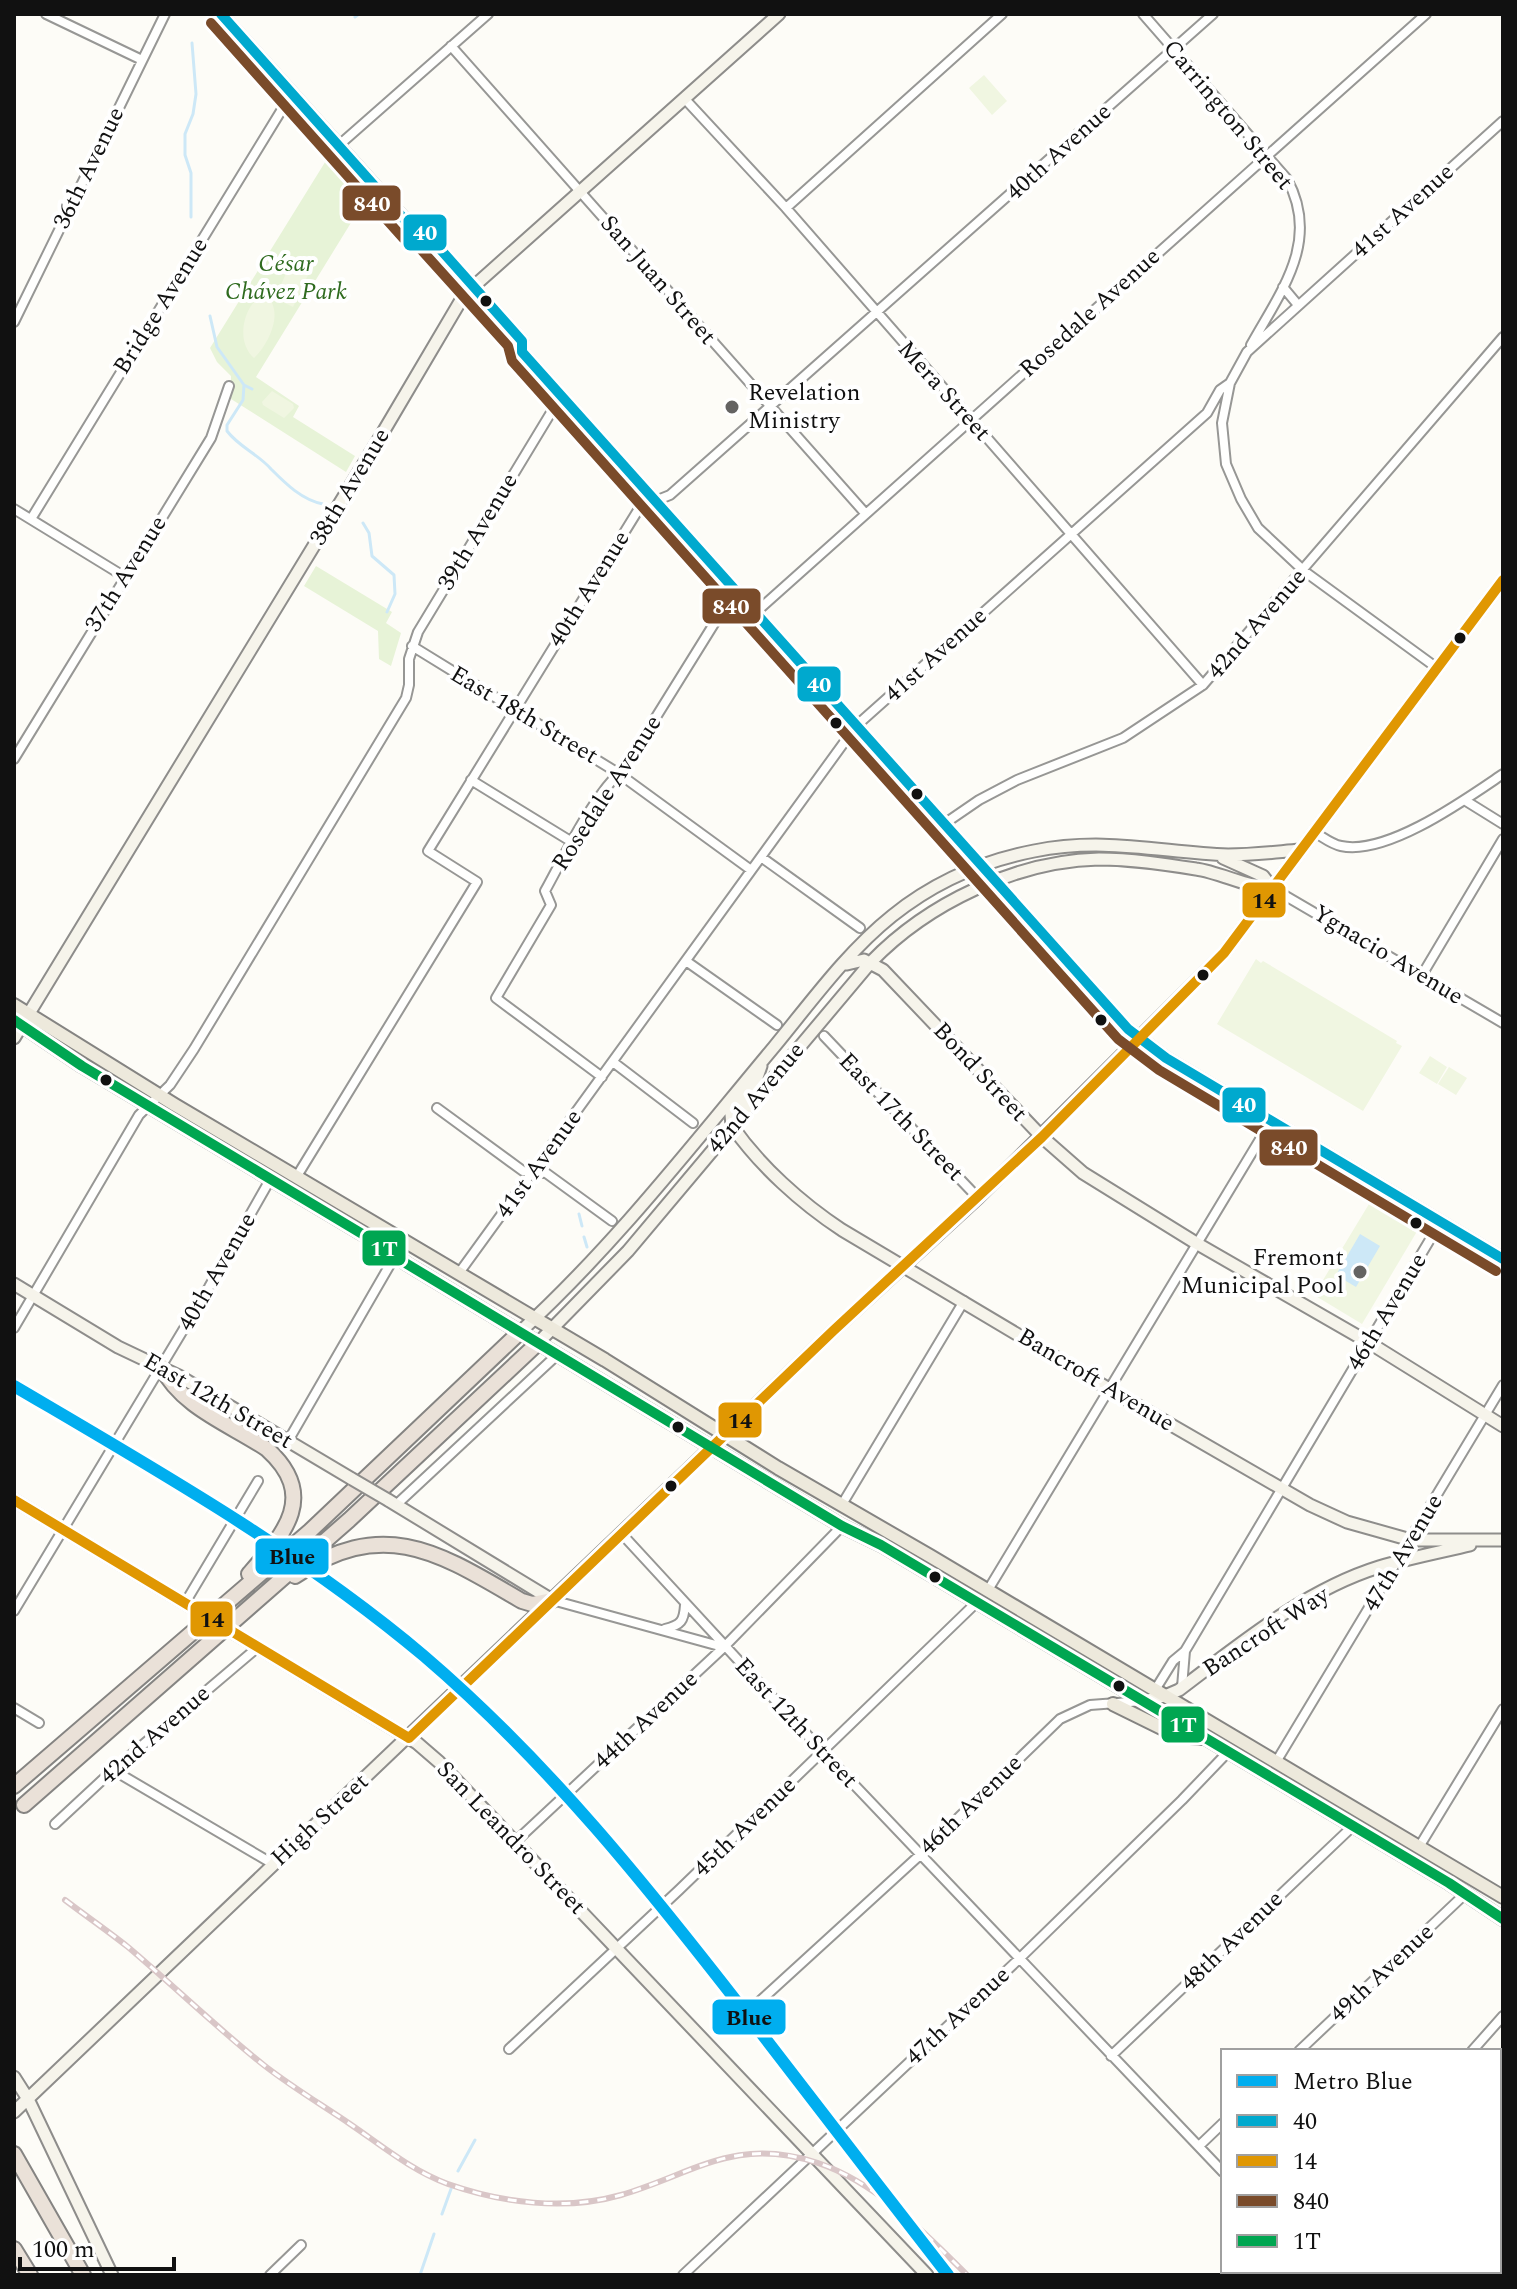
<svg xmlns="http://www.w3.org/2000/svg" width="1517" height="2289" viewBox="0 0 1517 2289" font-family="Spectral,serif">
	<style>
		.green { fill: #e7f3d7 }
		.pitch { fill: #f0f6e1 }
		.water { fill: #cde8f7 }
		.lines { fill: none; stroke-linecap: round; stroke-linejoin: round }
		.stream { stroke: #cde8f7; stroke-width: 3 }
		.street-casing { stroke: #979795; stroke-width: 12 }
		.secondary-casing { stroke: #8e8d8b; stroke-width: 15 }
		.primary-casing { stroke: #858482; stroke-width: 16 }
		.highway-casing { stroke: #858482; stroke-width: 18 }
		.street { stroke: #fffffe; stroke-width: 8 }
		.secondary { stroke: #f6f4eb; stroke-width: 11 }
		.primary { stroke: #ede9dc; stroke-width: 12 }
		.highway { stroke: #eae1d8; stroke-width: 14 }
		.rail-casing { stroke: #d9c6c7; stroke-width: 6 }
		.rail { stroke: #fff; stroke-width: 3; stroke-dasharray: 9; stroke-linecap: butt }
		.secondary-bridge-casing { stroke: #8e8d8b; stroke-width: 15; stroke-linecap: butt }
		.secondary-bridge { stroke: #f6f4eb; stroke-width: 11 }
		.bus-1-casing { stroke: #fff; stroke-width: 16 }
		.bus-2-casing { stroke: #fff; stroke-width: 16 }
		.bus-3-casing { stroke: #fff; stroke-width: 16 }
		.bus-4-casing { stroke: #fff; stroke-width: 16 }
		.bus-1 { stroke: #00a9ce; stroke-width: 10 }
		.bus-2 { stroke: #e09702; stroke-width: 10 }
		.bus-3 { stroke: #7a4b2a; stroke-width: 10 }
		.bus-4 { stroke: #00a651; stroke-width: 10 }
		.metro-1-casing { stroke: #fff; stroke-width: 18 }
		.metro-1 { stroke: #00aeef; stroke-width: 12 }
		.bus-dot { fill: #111; stroke: #fff; stroke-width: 3 }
		.poi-dot { fill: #646362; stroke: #fff; stroke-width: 3 }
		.labels { text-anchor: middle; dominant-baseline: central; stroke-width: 8; stroke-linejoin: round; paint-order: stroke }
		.street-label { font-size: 24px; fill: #111; stroke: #fff }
		.park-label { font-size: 24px; font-style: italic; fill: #2f6b1f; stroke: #fff }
		.poi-label { font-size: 24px; fill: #111; stroke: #fff; text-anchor: start }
		.line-badge { stroke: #fff; stroke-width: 3 }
		.badge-label { font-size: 22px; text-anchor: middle; font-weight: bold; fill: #fff }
		.pale-badge-label { font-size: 22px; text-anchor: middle; font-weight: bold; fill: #111 }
	</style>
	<rect width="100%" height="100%" fill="#fdfcf7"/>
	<path class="green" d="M327,159L365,200L256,377L299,406L293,417L355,456L346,472L231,399V376L217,362L210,348Z
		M316,566L392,612L386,623L401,633L391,666L379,659L378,631L304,586Z"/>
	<path class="pitch" d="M984,75L1007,101L992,115L969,88Z
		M289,267L308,275L293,307L275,298Z
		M264,294C286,309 269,344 254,358C235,342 243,304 264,294Z
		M272,391L293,404L294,408L284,418L263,405L262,402Z
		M1256,959L1261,963L1263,961L1397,1041L1396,1043L1402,1046L1363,1111L1217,1024Z
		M1430,1056L1447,1067L1437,1084L1419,1073Z
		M1449,1067L1467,1078L1456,1095L1438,1084Z
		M1372,1199L1419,1228L1362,1324L1314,1295Z"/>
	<path class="water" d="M1360,1234L1380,1246L1356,1287L1336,1275Z"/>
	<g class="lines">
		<path class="stream" d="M355,17L359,14
			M191,217V173L185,155V134L193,114L196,94L192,43
			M210,316L217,347L244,385L243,400L227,425V431C239,447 258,454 271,469C286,484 302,500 323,504
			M244,385L252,389
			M363,523L369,533L372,556L394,575L395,594L387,612
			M579,1214L582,1226
			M584,1237L587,1247
			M458,2171L475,2140
			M442,2214L451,2189
			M420,2275L434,2234"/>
		<g class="street-casing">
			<path id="street" d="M46,14L142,60
				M1143,14L1287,179C1321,241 1281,291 1251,345
				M451,46L865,513
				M684,98L786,208L1203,685
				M338,146L488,14
				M786,208L1002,14
				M1283,287L1298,305
				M14,322L165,14
				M1230,383L1222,423L1226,464L1241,499L1258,528L1304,571L1437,668
				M14,509L125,577
				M31,519L292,93
				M755,613L1426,14
				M412,646L618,773L751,870
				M14,759L211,438L229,386
				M471,780L572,842
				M1466,801L1503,824
				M944,824L979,800L1017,780L1123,738L1203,685L1503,337
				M1314,832C1323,837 1331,844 1341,846C1387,856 1466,799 1503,774
				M761,857L860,928
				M1272,888L1503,1023
				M686,961L777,1025
				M1422,975L1503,839
				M824,1036L978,1198
				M613,1062L693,1123
				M602,1077L496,998L551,905L545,891C567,851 592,797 625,767L735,590
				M437,1108L523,1171L546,1173L612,1221
				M297,1176L477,882L428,851L640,507L670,495L1213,14
				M459,1273L856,726L1207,413L1220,390L1230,383L1247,352L1503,121
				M14,1328L139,1115L170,1085L194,1049L406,698L409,685V659L418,632L561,396
				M288,1441L395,1256
				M396,1505L557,1355
				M841,1506L964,1301
				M621,1533L823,1752L1223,2172
				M988,1590L1271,1121
				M552,1600L723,1647
				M185,1603L258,1481
				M14,1611L209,1287L271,1178
				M665,1629C681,1625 684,1621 685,1605
				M1182,1687L1185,1651L1441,1221
				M1155,1690L1173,1661L1185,1651
				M14,1708L39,1723
				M1276,1762L1503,1385
				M113,1770L273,1864
				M55,1824L113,1770L258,1647
				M515,1842L724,1647L842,1526
				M1419,1847L1503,1709
				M760,2001L921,1854L1060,1719L1090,1705L1143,1701
				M509,2049L679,1890L977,1602
				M1299,2051L1465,1894
				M1472,2051L1503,2016
				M1111,2056L1353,1826
				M1199,2146L1223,2123
				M1499,2220L1503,2215
				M1320,2271L1325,2275
				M270,2275L301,2245
				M683,2275L1019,1959L1182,1800L1228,1752
				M1269,2275L1272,2271
				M1449,2275L1452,2271"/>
		</g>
		<g class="secondary-casing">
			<path id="secondary" d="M221,14L410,225L415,241L512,350L522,352L1128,1029L1166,1058L1503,1259
				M413,229L425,232L522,341V352
				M1223,858L1263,876L1272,888
				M847,964L864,960L883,970L1042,1137L1083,1173L1196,1243L1368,1342L1503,1426
				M14,1038L382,434L464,295L779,14
				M761,1066L755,1083L731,1114L732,1126C760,1166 801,1203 842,1230L1109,1389L1310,1505L1347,1522L1411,1540H1503
				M14,1284L118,1347L179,1376L352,1479
				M520,1332C614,1246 693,1144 774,1047C811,1002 847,952 892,916C933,883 983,861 1034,851C1104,837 1160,852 1228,855C1252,855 1276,852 1300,850
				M538,1343L628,1251L871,962C928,903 1016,861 1099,859C1131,859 1164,864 1196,869C1219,872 1252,889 1272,888
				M14,1500L198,1611
				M388,1500L552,1600
				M236,1634L417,1743L439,1762L927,2275
				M1143,1701L1165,1696L1179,1690C1240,1644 1305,1590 1379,1567C1409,1558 1440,1552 1470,1545
				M14,2077L28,2099L112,2275
				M14,2112L833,1331L978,1198L1224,953L1503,580"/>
		</g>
		<g class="primary-casing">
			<path id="primary" d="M14,1005L175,1105L605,1360L778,1468L930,1556L1503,1897
				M14,1020L82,1066L379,1244L407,1264L842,1526L881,1545L1449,1883L1503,1919
				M1113,1704L1178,1736L1202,1738"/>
		</g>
		<g class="highway-casing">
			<path id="highway" d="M161,1366C182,1408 230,1424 267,1449C319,1496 284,1534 249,1574
				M295,1576C385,1515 441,1554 522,1601L532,1604L552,1600
				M14,1786L310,1531L520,1332
				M24,1805L349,1520L538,1343
				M14,2154L83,2275
				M14,2249L30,2275"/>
		</g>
		<use href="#street" class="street"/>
		<use href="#secondary" class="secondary"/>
		<use href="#primary" class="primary"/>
		<use href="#highway" class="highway"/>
		<g class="rail-casing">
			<path id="rail" d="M65,1900C86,1916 108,1931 128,1947C174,1986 218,2029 265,2066C292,2087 322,2105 350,2124C381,2145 412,2171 448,2184C502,2203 565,2211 621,2195C695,2173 735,2136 818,2163C877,2183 924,2232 967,2275"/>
		</g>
		<use href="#rail" class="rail"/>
		<g class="secondary-bridge-casing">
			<path id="secondary-bridge" d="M352,1479L388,1500
				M198,1611L236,1634"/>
		</g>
		<use href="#secondary-bridge" class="secondary-bridge"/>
		<g class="bus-1-casing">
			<path id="bus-1" d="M221,14L413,229L425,232L522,341V352L1128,1029L1166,1058L1503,1259"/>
		</g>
		<g class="bus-2-casing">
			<path id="bus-2" d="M14,1500L409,1738
				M409,1738L833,1331L1042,1137L1224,953L1503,580"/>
		</g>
		<g class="bus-3-casing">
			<path id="bus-3" d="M211,23L403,238L417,245L508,346L512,361L1118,1039L1159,1070L1496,1271"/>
		</g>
		<g class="bus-4-casing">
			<path id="bus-4" d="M14,1020L82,1066L379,1244L407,1264L842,1526L881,1545L1449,1883L1503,1919"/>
		</g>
		<use href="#bus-1" class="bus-1"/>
		<use href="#bus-2" class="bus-2"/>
		<use href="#bus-3" class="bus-3"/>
		<use href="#bus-4" class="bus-4"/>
		<g class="metro-1-casing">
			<path id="metro-1" d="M14,1386C155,1469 298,1550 424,1656C548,1762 648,1887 748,2016C814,2102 881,2189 948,2275"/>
		</g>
		<use href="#metro-1" class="metro-1"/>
	</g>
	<g class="bus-dot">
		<circle cx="486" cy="301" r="7"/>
		<circle cx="1460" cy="638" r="7"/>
		<circle cx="836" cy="723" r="7"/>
		<circle cx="917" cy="794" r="7"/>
		<circle cx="1203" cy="975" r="7"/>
		<circle cx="1101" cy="1020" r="7"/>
		<circle cx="106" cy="1080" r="7"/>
		<circle cx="1416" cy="1223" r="7"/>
		<circle cx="678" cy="1427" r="7"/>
		<circle cx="671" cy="1486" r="7"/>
		<circle cx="935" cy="1577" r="7"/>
		<circle cx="1119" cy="1686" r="7"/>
	</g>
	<g class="poi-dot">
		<circle cx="732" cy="407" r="8"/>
		<circle cx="1360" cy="1272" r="8"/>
	</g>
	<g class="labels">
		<g class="street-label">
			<text transform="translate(1228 115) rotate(50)">Carrington Street</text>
			<text transform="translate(1059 152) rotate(-42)">40th Avenue</text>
			<text transform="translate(89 168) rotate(-64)">36th Avenue</text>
			<text transform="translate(1403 211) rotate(-42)">41st Avenue</text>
			<text transform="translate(658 280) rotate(49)">San Juan Street</text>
			<text transform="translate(161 306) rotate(-58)">Bridge Avenue</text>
			<text transform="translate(1090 313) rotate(-42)">Rosedale Avenue</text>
			<text transform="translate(944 391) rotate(48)">Mera Street</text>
			<text transform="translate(350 487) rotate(-59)">38th Avenue</text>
			<text transform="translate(478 532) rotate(-59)">39th Avenue</text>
			<text transform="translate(126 574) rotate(-58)">37th Avenue</text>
			<text transform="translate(589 589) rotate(-58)">40th Avenue</text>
			<text transform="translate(1257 624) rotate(-49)">42nd Avenue</text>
			<text transform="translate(936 655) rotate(-42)">41st Avenue</text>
			<text transform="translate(524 715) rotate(31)">East 18th Street</text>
			<text transform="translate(607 793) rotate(-57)">Rosedale Avenue</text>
			<text transform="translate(1388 955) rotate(31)">Ygnacio Avenue</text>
			<text transform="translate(980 1072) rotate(47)">Bond Street</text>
			<text transform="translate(756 1098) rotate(-50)">42nd Avenue</text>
			<text transform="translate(901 1117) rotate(46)">East 17th Street</text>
			<text transform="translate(539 1164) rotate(-54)">41st Avenue</text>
			<text transform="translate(217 1272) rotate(-60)">40th Avenue</text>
			<text transform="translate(1387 1312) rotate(-59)">46th Avenue</text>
			<text transform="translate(1096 1380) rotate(31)">Bancroft Avenue</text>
			<text transform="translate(218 1401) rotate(30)">East 12th Street</text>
			<text transform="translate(1403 1553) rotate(-59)">47th Avenue</text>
			<text transform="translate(1266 1632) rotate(-33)">Bancroft Way</text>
			<text transform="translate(646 1720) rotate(-43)">44th Avenue</text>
			<text transform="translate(796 1723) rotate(47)">East 12th Street</text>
			<text transform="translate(155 1735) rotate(-41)">42nd Avenue</text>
			<text transform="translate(971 1805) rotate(-44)">46th Avenue</text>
			<text transform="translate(320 1820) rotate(-43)">High Street</text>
			<text transform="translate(745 1827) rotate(-44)">45th Avenue</text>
			<text transform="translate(511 1838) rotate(46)">San Leandro Street</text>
			<text transform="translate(1232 1941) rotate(-44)">48th Avenue</text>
			<text transform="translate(1382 1973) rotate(-43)">49th Avenue</text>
			<text transform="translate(958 2016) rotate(-43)">47th Avenue</text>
		</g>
		<g class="park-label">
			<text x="286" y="264">César<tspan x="286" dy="28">Chávez Park</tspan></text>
		</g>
		<g class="poi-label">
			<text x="748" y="393">Revelation<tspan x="748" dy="28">Ministry</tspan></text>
			<text x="1344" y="1258" text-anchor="end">Fremont<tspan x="1344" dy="28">Municipal Pool</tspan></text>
		</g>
	</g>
	<g class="line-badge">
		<rect x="341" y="184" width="61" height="38" rx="8" fill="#7a4b2a"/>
		<rect x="402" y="213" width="46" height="39" rx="8" fill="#00a9ce"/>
		<rect x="701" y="587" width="61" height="38" rx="8" fill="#7a4b2a"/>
		<rect x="796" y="665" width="46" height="38" rx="8" fill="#00a9ce"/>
		<rect x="1241" y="881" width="46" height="38" rx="8" fill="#e09702"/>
		<rect x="1221" y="1086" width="46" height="38" rx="8" fill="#00a9ce"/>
		<rect x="1258" y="1128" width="61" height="39" rx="8" fill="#7a4b2a"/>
		<rect x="361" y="1229" width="46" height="38" rx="8" fill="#00a651"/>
		<rect x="717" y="1401" width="46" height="38" rx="8" fill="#e09702"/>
		<rect x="254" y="1537" width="76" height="39" rx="8" fill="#00aeef"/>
		<rect x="189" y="1600" width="45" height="38" rx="8" fill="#e09702"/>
		<rect x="1160" y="1705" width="46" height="39" rx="8" fill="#00a651"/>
		<rect x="711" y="1998" width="76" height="38" rx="8" fill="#00aeef"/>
	</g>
	<g class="badge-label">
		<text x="372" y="211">840</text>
		<text x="425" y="240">40</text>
		<text x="731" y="614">840</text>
		<text x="819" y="692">40</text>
		<text x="1244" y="1112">40</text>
		<text x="1289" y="1155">840</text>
		<text x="384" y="1256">1T</text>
		<text x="1183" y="1732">1T</text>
	</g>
	<g class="pale-badge-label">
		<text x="1264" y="908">14</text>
		<text x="740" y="1428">14</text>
		<text x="292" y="1564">Blue</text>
		<text x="212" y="1627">14</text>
		<text x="749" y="2025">Blue</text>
	</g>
	<rect width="1517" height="2289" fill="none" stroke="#111111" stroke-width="32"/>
	<rect x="1221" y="2049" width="280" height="224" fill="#ffffff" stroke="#a0a0a0" stroke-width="2"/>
	<rect x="1237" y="2075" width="40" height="12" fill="#00aeef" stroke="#a0a0a0" stroke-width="2"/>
	<text x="1293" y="2089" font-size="24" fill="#111111">Metro Blue</text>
	<rect x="1237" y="2115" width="40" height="12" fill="#00a9ce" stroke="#a0a0a0" stroke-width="2"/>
	<text x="1293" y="2129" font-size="24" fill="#111111">40</text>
	<rect x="1237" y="2155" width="40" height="12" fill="#e09702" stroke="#a0a0a0" stroke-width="2"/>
	<text x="1293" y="2169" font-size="24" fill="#111111">14</text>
	<rect x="1237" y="2195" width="40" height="12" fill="#7a4b2a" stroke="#a0a0a0" stroke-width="2"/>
	<text x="1293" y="2209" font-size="24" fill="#111111">840</text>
	<rect x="1237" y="2235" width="40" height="12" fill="#00a651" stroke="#a0a0a0" stroke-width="2"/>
	<text x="1293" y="2249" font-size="24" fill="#111111">1T</text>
	<path d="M20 2257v12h154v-12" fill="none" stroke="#111111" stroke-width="4"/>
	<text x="32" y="2257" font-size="24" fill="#111111" stroke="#ffffff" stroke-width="6" paint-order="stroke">100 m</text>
</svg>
